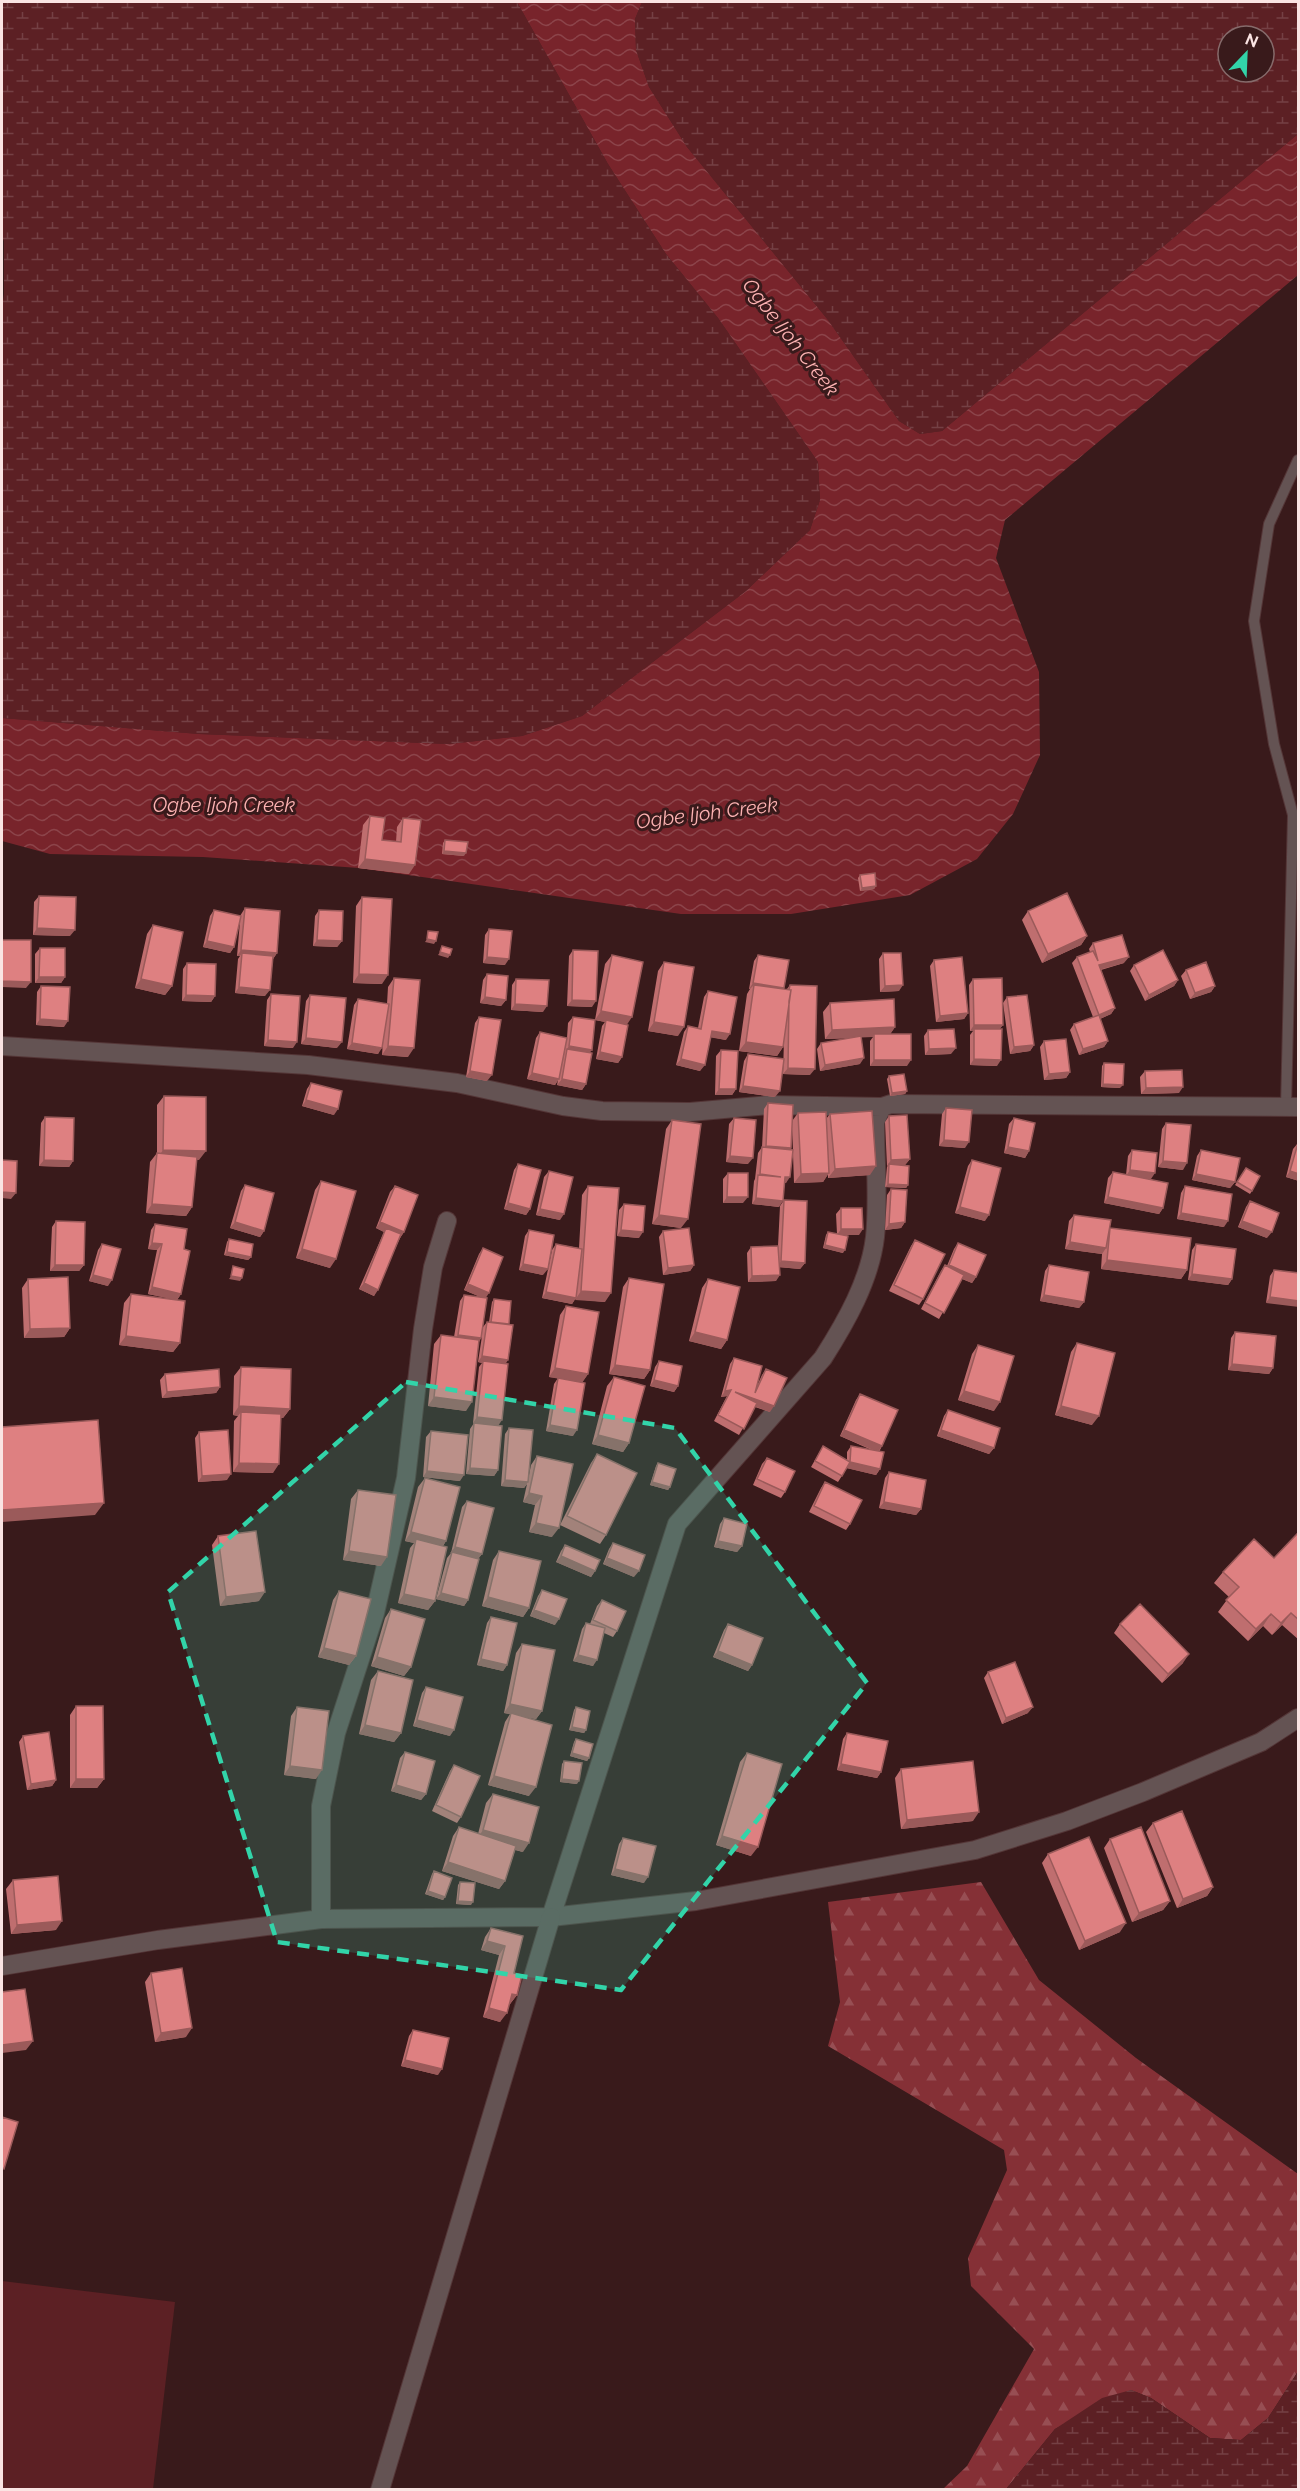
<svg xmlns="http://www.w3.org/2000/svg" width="1300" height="2491" viewBox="0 0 1300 2491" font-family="Raleway,sans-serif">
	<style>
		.grass { fill: #5c2024 }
		.forest { fill: url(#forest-firs) }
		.wetland { fill: url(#wetland-marsh); fill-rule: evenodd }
		.water { fill: url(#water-waves) }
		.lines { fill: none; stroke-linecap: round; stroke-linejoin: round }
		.service-casing { stroke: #543637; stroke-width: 12 }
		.minor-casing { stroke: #543637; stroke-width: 20 }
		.tertiary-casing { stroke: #543637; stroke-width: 20 }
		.service { stroke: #645353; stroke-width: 10 }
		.minor { stroke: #645353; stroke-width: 18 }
		.tertiary { stroke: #645353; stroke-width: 18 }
		.wall { fill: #bf6e6f; fill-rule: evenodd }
		.shaded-wall { fill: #9b5a5a }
		.building { fill: #de8081; stroke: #9b5a5a; stroke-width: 1.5 }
		.marked { fill: #32d4a9; fill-opacity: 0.2; stroke: #32d4a9; stroke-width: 4.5; stroke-dasharray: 12 8; stroke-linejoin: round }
		.labels { text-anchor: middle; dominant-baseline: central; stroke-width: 6; stroke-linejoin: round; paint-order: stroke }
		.water-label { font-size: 20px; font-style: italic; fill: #fdb2b2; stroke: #391a1b }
	</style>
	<defs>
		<pattern id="forest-firs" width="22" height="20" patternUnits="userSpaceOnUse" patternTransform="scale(1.5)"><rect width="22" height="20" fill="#853036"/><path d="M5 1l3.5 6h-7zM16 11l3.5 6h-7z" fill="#974e53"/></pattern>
		<pattern id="wetland-marsh" width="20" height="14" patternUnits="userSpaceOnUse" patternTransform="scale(1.5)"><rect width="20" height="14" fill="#5c2024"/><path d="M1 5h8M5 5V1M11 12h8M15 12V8" fill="none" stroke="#744044"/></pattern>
		<pattern id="water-waves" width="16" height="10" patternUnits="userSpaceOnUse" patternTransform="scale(1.5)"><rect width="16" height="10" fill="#78242b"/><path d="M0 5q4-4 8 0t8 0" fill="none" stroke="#8c444a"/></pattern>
	</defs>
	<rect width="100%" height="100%" fill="#391a1b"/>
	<path class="grass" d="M2,2281L175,2302L153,2489H2Z"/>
	<path class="forest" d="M981,1882L1039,1980L1136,2058L1298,2174L1297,2373L1268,2418L1241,2440L1210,2438L1151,2398L1131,2390L1055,2429L1006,2489H943L967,2466L1034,2349L971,2286L968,2258L1007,2170L1004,2150L828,2046L840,2002L828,1902Z"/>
	<path class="wetland" d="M2,2H517L608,164L666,254L718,318L818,462L820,500L810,530L746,591L582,716L522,736L449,744L199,734L2,718V307L4,294V241L2,237Z
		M642,2H1298V134L942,431L920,434L899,421L828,320L687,147L649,87L636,50L635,19ZM1228,36H1264V72H1228Z
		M1298,2342V2489H1006L1055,2429L1102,2398L1131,2390L1151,2398L1210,2438L1241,2440L1268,2418L1297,2373Z"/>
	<path class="water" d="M517,2H642L635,19L636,50L649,87L687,147L828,320L899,421L920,434L942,431L1298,134V275L1005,520L996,558L1039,672L1040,755L1013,814L977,859L910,895L791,914H681L359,868L203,857L50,854L2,841V718L199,734L449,744L522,736L582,716L746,591L810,530L820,500L818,462L718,318L666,254L608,164Z"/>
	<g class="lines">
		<g class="service-casing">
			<path id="service" d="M1286,1107L1293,815L1274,744L1254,621L1269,524L1298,460"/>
		</g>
		<g class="minor-casing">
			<path id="minor" d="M2,1046L308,1065L457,1083L563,1106L602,1111L690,1112L769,1105L882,1107L891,1104L1298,1107
				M551,1917L677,1524L823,1358C846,1322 870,1280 875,1237C879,1199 875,1160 875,1122L882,1107
				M321,1919V1806L336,1733L375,1613L406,1478L423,1329L433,1267L447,1221
				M2,1966L158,1940L321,1919L551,1917L696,1901L975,1850L1067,1821L1143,1792L1261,1742L1298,1718"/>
		</g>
		<g class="tertiary-casing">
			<path id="tertiary" d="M380,2490L551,1917"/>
		</g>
		<use href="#service" class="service"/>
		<use href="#minor" class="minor"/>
		<use href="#tertiary" class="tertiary"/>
	</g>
	<path class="wall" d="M370,816L382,840L396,842L397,827L403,818L409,874L358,868L363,825Z
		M445,840L464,856L442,854L443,843Z
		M860,875L876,886L874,889L860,891L858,878Z
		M39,896L70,936L33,935L34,902Z
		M362,897L382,984L353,983L356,906Z
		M245,908L277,953L273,959L265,996L235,993L238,959L240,956H237L240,921L234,947L230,953L203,947L210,916L214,910L240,916Z
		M319,910L342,941L337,947L313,946L315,916Z
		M1028,911L1087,936L1081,945L1042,963L1022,920Z
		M153,925L172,986L165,995L135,988L147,934Z
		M489,929L505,965L483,963L485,935Z
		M1093,943L1124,963L1101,970L1115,1008L1111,1014L1100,1019L1108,1041L1104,1047L1079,1055L1070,1030L1074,1024L1093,1017L1072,963L1077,957L1090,952L1089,949Z
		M40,948L65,977L61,983H35V954Z
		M573,950L592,1007L567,1006L569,956Z
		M883,953L899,991L880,992L879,959Z
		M612,955L627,1024L622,1057L618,1063L596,1059L602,1026L605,1022L595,1020L605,964Z
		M758,955L783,989H787L790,985L810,1075L783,1074L784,1039L783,1047L777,1056L739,1051L747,994L750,989H749L754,961Z
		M934,960L968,1013L964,1019L936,1022L930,966Z
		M664,962L678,1036L648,1031L658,971Z
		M187,963L215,996L211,1002L182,1001L183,969Z
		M1134,965L1178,980L1174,986L1145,1001L1130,971Z
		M1186,970L1215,986L1211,992L1190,999L1181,976Z
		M487,974L506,1000L501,1006L480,1003L483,980Z
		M394,978L408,1057L382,1055L383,1041L378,1054L347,1049L354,1005L358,999L387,1004L388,987Z
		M516,979L543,1012L511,1010L512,985Z
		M973,979L1003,1025L999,1029L997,1066L970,1065V1035L973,1031H970L969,985Z
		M41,986L64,1027L36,1025L37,992Z
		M708,991L726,1040L711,1037L700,1071L676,1065L684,1032L688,1026L698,1028L704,997Z
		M271,994L293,1048L264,1046L267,1000Z
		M310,995L337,1048L301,1044L306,1001Z
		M1007,997L1034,1045L1030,1051L1010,1054L1003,1003Z
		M830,1003L895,1027L890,1034L907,1066H870V1041L873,1037H861L860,1064L820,1071L817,1049L821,1043L853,1038L825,1039L823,1012Z
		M479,1017L487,1081L466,1077L475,1023Z
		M573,1017L590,1053L586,1084L582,1090L557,1085L558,1080L555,1085L527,1079L536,1038L540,1032L567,1038L568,1023Z
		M928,1030L951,1054L925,1055L924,1036Z
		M1044,1041L1070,1072L1066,1078L1044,1080L1040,1047Z
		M721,1050L736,1089L732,1095H715L716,1056Z
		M748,1054L775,1097L739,1092L744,1061Z
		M1104,1063L1120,1088L1101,1087L1102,1066Z
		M1145,1071L1179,1093L1141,1094L1140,1077Z
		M889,1076L907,1091L905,1094L890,1096L887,1079Z
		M311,1083L334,1115L302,1106L307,1089Z
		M164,1096L199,1160L196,1159L192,1207L186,1216L146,1213L150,1162L157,1153V1105Z
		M768,1103L792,1121L798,1113L826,1119L830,1114L870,1175L828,1178V1174L823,1182L794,1183L793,1154L786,1183H785L779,1207L752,1204L754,1181L755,1179L758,1153L762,1147L764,1109ZM792,1129L793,1150H789L791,1148Z
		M946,1108L965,1148L939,1146L942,1114Z
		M889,1116L910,1159L905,1165H898L908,1185L906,1188L885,1187L887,1167L888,1165L887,1166L885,1122Z
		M45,1117L73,1161L69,1167L39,1166L41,1123Z
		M734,1118L748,1164L726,1162L729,1124Z
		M1014,1118L1029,1151L1025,1158L1004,1153L1009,1124Z
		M672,1120L681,1228L652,1224L666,1129Z
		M1166,1123L1183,1170L1158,1167L1162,1129Z
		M1298,1143L1299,1181L1286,1177L1293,1149Z
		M1132,1150L1151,1179L1139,1178L1163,1208L1159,1214L1104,1203L1108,1178L1113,1172L1126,1175L1128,1156Z
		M1201,1150L1235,1182L1230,1188L1192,1180L1197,1156Z
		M972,1160L985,1221L955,1213L968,1166Z
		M518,1164L530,1209L526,1215L504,1209L514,1170Z
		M1246,1168L1252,1191L1250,1194L1235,1185Z
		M549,1171L560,1220L536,1215L544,1177Z
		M728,1173L743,1203H723V1179Z
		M321,1181L330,1268L296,1258L315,1190Z
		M245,1185L264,1231L260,1237L230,1228L241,1191Z
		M395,1186L404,1232L400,1238L374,1296L359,1289L384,1232L376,1228L390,1192Z
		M588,1186L605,1302L575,1299L572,1304L542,1298L552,1250L556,1244L579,1248L582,1195Z
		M1185,1186L1224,1227L1177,1219L1181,1193Z
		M891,1189L905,1222L901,1228L885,1230L887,1195Z
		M784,1200L805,1263L800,1269L779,1267L776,1281L748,1282L747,1253L751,1247L778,1246L780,1206Z
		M1250,1201L1267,1238L1238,1227L1246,1207Z
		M624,1204L639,1238L617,1236L619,1210Z
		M841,1208L859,1235H844L843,1253L823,1248L826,1235L828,1232L837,1234L836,1214Z
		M1074,1215L1109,1230L1110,1228L1187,1270L1181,1279L1101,1269L1102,1254L1065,1249L1069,1221Z
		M56,1221L84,1265L79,1271H50L52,1227Z
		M155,1224L181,1294L177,1300L148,1294L157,1250L148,1249L151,1230Z
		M529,1230L543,1275L519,1270L525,1236Z
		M663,1231L694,1265L690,1271L663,1275L659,1237Z
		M229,1239L251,1257L248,1260L224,1255L227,1242Z
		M915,1240L923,1299L919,1305L889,1291L911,1246Z
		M958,1243L976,1277L972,1283L962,1279L939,1319L921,1309L941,1271L945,1265L947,1266L954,1249Z
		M102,1244L108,1286L89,1281L98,1250Z
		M1196,1244L1232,1279L1228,1285L1188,1280L1192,1250Z
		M483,1248L485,1298L483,1327L487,1322H489L492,1302L494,1299L509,1324L506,1364L498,1425V1470L494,1476L466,1474L470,1429L474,1423H473L479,1367L482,1363L478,1362L482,1336L479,1342L466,1411L428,1406L434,1344L441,1335L454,1337L460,1301L464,1295L483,1298L464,1290L479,1254Z
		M1049,1265L1084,1302L1079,1308L1040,1301L1045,1271Z
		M1274,1270L1299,1273L1266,1303L1270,1276Z
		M629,1278L650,1370L644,1379L609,1374L623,1287Z
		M28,1279L70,1328L64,1337L24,1338L22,1288Z
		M708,1279L727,1340L721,1349L689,1341L702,1288Z
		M131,1294L180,1343L173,1352L119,1345L124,1303Z
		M566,1306L588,1374L582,1382L573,1436L546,1431L554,1384L558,1378L549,1377L560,1315Z
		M1235,1332L1273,1368L1269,1374L1228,1370L1231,1338Z
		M1077,1343L1092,1425L1055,1415L1071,1352Z
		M978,1345L994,1411L958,1400L972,1354Z
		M734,1358L757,1386L762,1375L766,1369L770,1412L755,1407L739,1435L714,1421L727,1396L721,1397L730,1364Z
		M659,1361L678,1386L674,1392L650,1386L655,1367Z
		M241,1367L290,1409L283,1418H281L273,1473L233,1472L234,1421L238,1416L233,1415L234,1376Z
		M165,1374L220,1387L216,1393L162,1398L160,1380Z
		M614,1377L629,1443L623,1452L592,1444L607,1386Z
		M860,1394L882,1446L879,1452L880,1469L876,1475L847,1468L838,1482L811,1467L823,1446L847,1460V1452L851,1446L874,1451L840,1436L856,1400Z
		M948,1410L994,1448L989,1454L937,1436L944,1416Z
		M509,1428L529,1475L531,1465L537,1456L552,1537L529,1532L535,1505L523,1502L527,1484L524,1488L501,1486L505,1434Z
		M431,1431L460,1481L423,1477L426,1437Z
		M199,1432L227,1480L198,1482L195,1438Z
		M597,1454L606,1535L600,1544L560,1525L591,1463Z
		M767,1458L785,1492L781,1498L753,1485L762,1464Z
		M658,1463L670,1487L668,1490L650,1485L656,1466Z
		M889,1472L921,1509L916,1515L879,1508L885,1478Z
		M425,1478L446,1541L443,1546L435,1601L428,1610L398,1603L410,1548L414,1543L405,1541L418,1487Z
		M825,1482L850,1524L846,1530L809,1512L821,1488Z
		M358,1490L381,1566L343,1560L351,1499Z
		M467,1501L482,1554L478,1559L468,1600L464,1606L436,1599L447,1558L451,1553L462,1507Z
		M724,1518L742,1546L737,1552L714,1547L720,1524Z
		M1299,1535V1640L1282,1625L1272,1635L1263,1626L1248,1641L1218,1612L1229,1597L1214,1583L1223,1572L1274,1558Z
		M218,1536L259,1601L220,1606L212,1545Z
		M613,1543L634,1577L603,1564L609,1549Z
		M565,1545L595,1571L591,1577L556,1562L561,1551Z
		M499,1551L529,1608L523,1617L482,1606L493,1560Z
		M542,1590L555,1625L530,1616L538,1596Z
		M339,1591L356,1656L349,1665L318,1657L333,1600Z
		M602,1600L617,1631L613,1637L604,1633L593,1666L573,1661L582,1629L586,1623L590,1624L597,1606Z
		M391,1609L411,1667L404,1676L371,1666L385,1618Z
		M491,1617L507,1665L503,1671L477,1665L487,1623Z
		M728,1624L752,1665L748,1671L713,1657L724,1630Z
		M1120,1624L1183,1663L1162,1683L1114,1633Z
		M522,1644L542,1711L536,1719L525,1717L529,1796L488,1785L505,1722L510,1714L504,1713L516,1653Z
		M378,1671L401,1733L394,1742L359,1734L371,1680Z
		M988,1672L1028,1713L1002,1724L984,1678Z
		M426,1687L450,1736L413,1726L422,1693Z
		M76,1706L104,1779L97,1788H70V1715Z
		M297,1707L316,1779L284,1775L291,1716Z
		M576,1707L586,1730L584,1733L569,1730L574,1710Z
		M847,1733L881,1772L877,1778L837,1770L843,1739Z
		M23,1736L56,1780L52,1786L27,1790L19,1742Z
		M576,1739L589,1758L587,1761L570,1756L574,1742Z
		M405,1752L426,1794L421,1800L391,1791L400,1758Z
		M747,1753L751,1856L716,1845L740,1762Z
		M564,1761L577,1784L560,1782L562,1764Z
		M454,1765L461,1817L457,1823L432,1811L450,1771Z
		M901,1769L973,1821L901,1829L895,1778Z
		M493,1794L523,1852L515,1850L505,1881L499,1889L442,1871L453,1836L459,1827L478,1834L486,1803Z
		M1153,1823L1213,1887L1207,1896L1177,1908L1146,1832Z
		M623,1838L644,1883L611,1875L619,1844Z
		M1110,1839L1170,1901L1163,1910L1132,1922L1104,1848Z
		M1048,1854L1120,1932L1079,1950L1042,1863Z
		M434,1871L445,1897L443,1900L425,1894L432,1874Z
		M13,1880L56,1930L11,1934L6,1889Z
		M460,1882L471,1905L456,1904L458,1885Z
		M491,1928L523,1936L514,1973L517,1995L510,2004H509L500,2022L483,2017L499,1955L481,1950L485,1937Z
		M151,1973L186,2037L155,2042L145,1982Z
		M413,2030L438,2075L401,2066L409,2036Z"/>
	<path class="shaded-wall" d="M444,851L466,853L464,856L442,854Z
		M365,859L415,865L409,874L358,868Z
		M876,886L874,889L860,891L862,888Z
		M37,928L75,930L70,936L33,935Z
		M1087,936L1081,945L1042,963L1048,954Z
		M427,939L436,941L434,944L425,942Z
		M317,940L342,941L337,947L313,946Z
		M207,941L234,947L230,953L203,947Z
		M241,950L277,953L273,959L242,953L240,956H237Z
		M440,952L450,955L448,958L438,955Z
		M487,957L509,959L505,965L483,963Z
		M1129,957L1124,963L1095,971L1099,965Z
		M359,974L388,975L382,984L353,983Z
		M39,977H65L61,983H35Z
		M141,979L172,986L165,995L135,988Z
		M1178,980L1174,986L1145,1001L1149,995Z
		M2,981L31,982L26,988L2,987Z
		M753,983L784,988L780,994L754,985L750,989H749Z
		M903,985L899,991L880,992L885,986Z
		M1215,986L1211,992L1190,999L1195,993Z
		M239,987L270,990L265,996L235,993Z
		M186,995L215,996L211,1002L182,1001Z
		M485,997L506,1000L501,1006L480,1003Z
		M572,1000L596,1001L592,1007L567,1006Z
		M515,1004L547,1006L543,1012L511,1010Z
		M1115,1008L1111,1014L1095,1021L1099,1015Z
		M601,1011L632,1017L626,1026L595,1020Z
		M968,1013L964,1019L936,1022L940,1016Z
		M40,1019L68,1021L64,1027L36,1025Z
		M654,1022L684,1027L678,1036L648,1031Z
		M974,1025H1003L998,1031L974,1029L973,1031H970Z
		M895,1027L889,1036L874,1034L873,1037L825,1039L832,1030Z
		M712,1031L730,1034L726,1040L708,1037Z
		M306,1038L342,1042L337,1048L301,1044Z
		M268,1040L297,1042L293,1048L264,1046Z
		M1108,1041L1104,1047L1079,1055L1083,1049Z
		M746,1042L783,1047L777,1056L739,1051Z
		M352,1043L382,1048L378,1054L347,1049Z
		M1034,1045L1030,1051L1010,1054L1014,1047Z
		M388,1046L414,1048L408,1057L382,1055Z
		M569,1046L592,1050L587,1056L567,1049Z
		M956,1048L951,1054L925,1055L929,1049Z
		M600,1052L622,1057L618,1063L596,1059Z
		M864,1058L860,1064L820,1071L825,1065Z
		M681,1059L705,1065L700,1071L676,1065Z
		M974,1059L1001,1060L997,1066L970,1065Z
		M874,1060H911L907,1066H870Z
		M788,1068L815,1069L810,1075L783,1074Z
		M470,1071L492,1075L487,1081L466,1077Z
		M1070,1072L1066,1078L1044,1080L1049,1074Z
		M532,1073L559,1079L555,1085L527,1079Z
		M562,1079L586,1084L582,1090L557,1085Z
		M1103,1084L1123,1085L1120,1088L1101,1087Z
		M743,1086L780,1091L775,1097L739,1092Z
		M1183,1087L1179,1093L1141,1094L1146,1088Z
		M719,1089H736L732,1095H715Z
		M907,1091L905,1094L890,1096L892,1093Z
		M306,1100L338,1109L334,1115L302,1106Z
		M944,1140L969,1142L965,1148L939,1146Z
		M766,1146L791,1148L786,1154L762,1152Z
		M1008,1147L1029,1151L1025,1158L1004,1153Z
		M163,1150L206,1151L199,1160L157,1159Z
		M730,1156L753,1158L748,1164L726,1162Z
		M910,1159L905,1165L887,1166L891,1160Z
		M44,1160L73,1161L69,1167L39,1166Z
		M1163,1161L1187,1163L1183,1170L1158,1167Z
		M876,1166L870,1175L828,1178L835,1169Z
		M1130,1170L1155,1173L1151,1179L1126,1176Z
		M1290,1171L1299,1174V1181L1286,1177Z
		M829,1173L823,1182L794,1183L801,1174Z
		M1196,1174L1235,1182L1230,1188L1192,1180Z
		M785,1177H790L786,1183H781Z
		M888,1184L908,1185L906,1188L885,1187Z
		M2,1192L16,1193L11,1199L2,1198Z
		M727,1197H748L743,1203H723Z
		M1108,1197L1163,1208L1159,1214L1104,1203Z
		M756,1198L783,1201L779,1207L752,1204Z
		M508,1203L530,1209L526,1215L504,1209Z
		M152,1204L192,1207L186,1216L146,1213Z
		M960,1207L989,1215L985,1221L955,1213Z
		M540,1209L564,1214L560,1220L536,1215Z
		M1181,1213L1228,1221L1224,1227L1177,1219Z
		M659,1215L688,1219L681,1228L652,1224Z
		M1242,1221L1272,1232L1267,1238L1238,1227Z
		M235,1222L264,1231L260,1237L230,1228Z
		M380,1222L404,1232L400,1238L386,1228L384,1232L376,1228Z
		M905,1222L901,1228L885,1230L889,1224Z
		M841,1229H863L859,1235H837Z
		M621,1230L643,1232L639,1238L617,1236Z
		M1070,1242L1106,1248L1102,1254L1065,1249Z
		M152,1243L162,1244L157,1250L148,1249Z
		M825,1245L845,1250L843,1253L823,1248Z
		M302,1249L336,1259L330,1268L296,1258Z
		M227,1252L251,1257L248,1260L224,1255Z
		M1107,1260L1187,1270L1181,1279L1101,1269Z
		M781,1261L805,1263L800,1269L777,1267Z
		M523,1264L548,1269L543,1275L519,1270Z
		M55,1265H84L79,1271H50Z
		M694,1265L690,1271L663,1275L668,1268Z
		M949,1265L976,1277L972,1283L944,1271Z
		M1192,1274L1232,1279L1228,1285L1188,1280Z
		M93,1275L112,1280L108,1286L89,1281Z
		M780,1275L776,1281L748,1282L752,1276Z
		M231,1276L242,1278L240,1281L229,1279Z
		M364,1283L378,1290L374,1296L359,1289Z
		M468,1284L489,1293L485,1299L464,1290Z
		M152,1287L181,1294L177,1300L148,1294Z
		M581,1291L611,1293L605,1302L575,1300Z
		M546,1292L576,1298L572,1304L542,1298Z
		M1044,1295L1084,1302L1079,1308L1040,1301Z
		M1270,1297L1299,1301V1307L1266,1303Z
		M70,1328L64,1337L24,1338L30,1329Z
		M695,1332L727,1340L721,1349L689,1341Z
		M458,1335L481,1338L477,1345L453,1341Z
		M126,1336L180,1343L173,1352L119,1345Z
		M482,1356L508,1360L504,1366L483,1361L482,1363L478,1362Z
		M1232,1364L1273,1368L1269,1374L1228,1370Z
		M615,1365L650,1370L644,1379L609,1374Z
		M555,1368L588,1374L582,1383L549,1377Z
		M654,1380L678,1386L674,1392L650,1386Z
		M220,1387L216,1393L162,1398L167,1392Z
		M731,1390L727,1396L721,1397L725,1391Z
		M964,1391L1000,1402L994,1411L958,1400Z
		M735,1392L774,1406L770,1412L731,1398Z
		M434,1397L472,1402L466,1411L428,1406Z
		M239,1406L290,1409L283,1418L241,1416V1412L238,1416L233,1415Z
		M1061,1406L1099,1416L1092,1425L1055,1415Z
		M477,1417L502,1420L498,1426L473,1423Z
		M550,1425L577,1430L573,1436L546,1431Z
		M844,1430L882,1446L878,1452L840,1436Z
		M941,1430L994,1448L989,1454L937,1436Z
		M598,1435L629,1443L623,1452L592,1444Z
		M850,1462L880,1469L876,1475L846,1468Z
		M239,1463L279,1464L273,1473L233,1472Z
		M470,1468L498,1470L494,1476L466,1474Z
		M427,1471L464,1475L460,1481L423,1477Z
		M231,1474L227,1480L198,1482L202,1476Z
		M505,1480L528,1482L524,1488L501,1486Z
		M652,1482L670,1487L668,1490L650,1485Z
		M529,1493L542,1496L535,1505L523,1502Z
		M884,1502L921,1509L916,1515L879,1508Z
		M104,1503L95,1515L2,1522V1510Z
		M536,1523L559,1528L552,1537L529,1532Z
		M411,1532L446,1541L440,1550L416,1539L414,1543L405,1541Z
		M718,1541L742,1546L737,1552L714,1547Z
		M455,1547L482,1554L477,1560L450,1553Z
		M349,1551L387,1557L381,1566L343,1560Z
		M561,1556L595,1571L591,1577L556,1562Z
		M607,1558L639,1571L634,1577L603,1564Z
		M265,1592L259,1601L220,1606L226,1597Z
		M441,1593L468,1600L464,1606L436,1599Z
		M404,1594L435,1601L428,1610L398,1603Z
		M488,1597L529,1608L523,1617L482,1606Z
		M534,1610L559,1619L555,1625L530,1616Z
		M1291,1613L1282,1625L1272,1635L1281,1623Z
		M1271,1614L1263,1626L1248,1641L1256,1629Z
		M324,1648L356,1656L349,1665L318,1657Z
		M718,1651L752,1665L748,1671L713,1657Z
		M1189,1654L1183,1663L1162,1683L1168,1674Z
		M578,1655L597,1660L593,1666L573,1661Z
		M377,1657L411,1667L404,1676L371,1666Z
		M481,1659L507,1665L503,1671L477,1665Z
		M510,1704L542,1711L536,1719L504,1713Z
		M1033,1707L1028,1713L1002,1724L1006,1718Z
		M417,1720L454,1730L450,1736L413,1726Z
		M365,1725L401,1733L394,1742L359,1734Z
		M572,1727L586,1730L584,1733L569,1730Z
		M572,1753L589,1758L587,1761L570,1756Z
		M841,1764L881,1772L877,1778L837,1770Z
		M290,1766L322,1770L316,1779L284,1775Z
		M494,1776L536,1787L529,1796L488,1785Z
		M76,1779H104L97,1788H70Z
		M562,1779L579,1781L577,1784L560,1782Z
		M56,1780L52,1786L27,1790L31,1784Z
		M396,1785L426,1794L421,1800L391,1791Z
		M979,1812L973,1821L901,1829L907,1820Z
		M483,1830L529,1843L523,1852L477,1839Z
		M722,1836L758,1847L751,1856L716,1845Z
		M448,1862L505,1881L499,1889L442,1871Z
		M615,1869L648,1877L644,1883L611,1875Z
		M1213,1887L1207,1896L1177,1908L1183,1899Z
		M428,1891L445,1897L443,1900L425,1894Z
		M458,1901L473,1902L471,1905L456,1904Z
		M1170,1901L1163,1910L1132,1922L1139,1913Z
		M62,1921L56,1930L11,1934L17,1925Z
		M1126,1923L1120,1932L1079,1950L1085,1941Z
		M487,1941L505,1946L499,1955L481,1950Z
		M512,1994L517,1995L510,2004L506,2002Z
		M489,2008L507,2013L500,2022L483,2017Z
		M192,2028L186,2037L155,2042L161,2033Z
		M33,2041L26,2050L2,2053V2045Z
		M405,2060L442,2069L438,2075L401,2066Z"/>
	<path class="building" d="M370,816L385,818L382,840L401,842L403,818L421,820L415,865L365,859Z
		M445,840L468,842L466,853L444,851Z
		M875,873L876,886L862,888L860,875Z
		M1067,893L1087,936L1048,954L1028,911Z
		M39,896L76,897L75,930L37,928Z
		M362,897L392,899L388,975L359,974Z
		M245,908L280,911L277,953L241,950Z
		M214,910L241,916L234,947L207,941Z
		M319,910L343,911L342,941L317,940Z
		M153,925L183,932L172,986L141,979Z
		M489,929L512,931L509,959L487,957Z
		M428,931L438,932L436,941L427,939Z
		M1122,935L1129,957L1099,965L1115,1008L1099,1015L1077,957L1093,951L1098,961L1093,943Z
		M2,940H31V982L2,981Z
		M442,946L452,949L450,955L440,952Z
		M40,948H65V977H39Z
		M573,950L598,951L596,1001L572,1000Z
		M1163,950L1178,980L1149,995L1134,965Z
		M242,953L273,956L270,990L239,987Z
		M883,953H901L903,985L885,986Z
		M612,955L643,962L632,1017L601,1011Z
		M758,955L789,960L784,988L753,983Z
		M962,957L968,1013L940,1016L934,960Z
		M664,962L694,967L684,1027L654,1022Z
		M1206,962L1215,986L1195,993L1186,970Z
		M187,963L216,964L215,996L186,995Z
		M487,974L508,976L506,1000L485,997Z
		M394,978L420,980L414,1048L388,1046Z
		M1002,978L1003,1025H974L973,979Z
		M516,979L549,980L547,1006L515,1004Z
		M754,985L791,990L783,1047L746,1042Z
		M790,985L817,986L815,1069L788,1068L789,1001L791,990H789Z
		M41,986L70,987L68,1021L40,1019Z
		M708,991L737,997L730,1034L712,1031L705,1065L681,1059L688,1026L701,1029Z
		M271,994L300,996L297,1042L268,1040Z
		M310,995L346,998L342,1042L306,1038Z
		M1027,995L1034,1045L1014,1047L1007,997Z
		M358,999L389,1004L382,1048L352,1043Z
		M894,999L895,1027L832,1030L830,1003Z
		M1099,1015L1108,1041L1083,1049L1074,1024Z
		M479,1017L501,1020L492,1075L470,1071Z
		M573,1017L595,1020L592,1050L569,1046Z
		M606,1020L628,1025L622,1057L600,1052Z
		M954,1029L956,1048L929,1049L928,1030Z
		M974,1029H1002L1001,1060L974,1059Z
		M540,1032L567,1038L559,1079L532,1073Z
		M874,1034H911V1060H874Z
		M861,1036L864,1058L825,1065L821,1043Z
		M1066,1039L1070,1072L1049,1074L1044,1041Z
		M567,1049L592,1053L586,1084L562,1079Z
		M721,1050L738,1051L736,1089H719Z
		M748,1054L784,1059L780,1091L743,1086Z
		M1104,1063L1124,1064L1123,1085L1103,1084Z
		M1182,1070L1183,1087L1146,1088L1145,1071Z
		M904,1074L907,1091L892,1093L889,1076Z
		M311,1083L342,1091L338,1109L306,1100Z
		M164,1096L206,1097V1151L163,1150Z
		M768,1103L793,1105L791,1148L766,1146Z
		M946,1108L972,1110L969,1142L944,1140Z
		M872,1111L876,1166L835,1169L830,1114Z
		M826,1112L829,1173L801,1174L798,1113Z
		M907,1115L910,1159L891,1160L889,1116Z
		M45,1117L74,1118L73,1161L44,1160Z
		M734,1118L756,1120L753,1158L730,1156Z
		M1014,1118L1035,1123L1029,1151L1008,1147Z
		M672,1120L701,1124L688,1219L659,1215Z
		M1166,1123L1191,1125L1187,1163L1163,1161Z
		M1298,1143H1299V1174L1290,1171Z
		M762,1147L793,1150L790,1177H785L783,1201L756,1198L758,1175L781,1177L760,1174Z
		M1132,1150L1157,1153L1155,1173L1130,1170Z
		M1201,1150L1240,1158L1235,1182L1196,1174Z
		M157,1153L197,1157L192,1207L152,1204Z
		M2,1160L17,1161L16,1193L2,1192Z
		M972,1160L1001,1168L989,1215L960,1207Z
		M518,1164L541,1170L530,1209L508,1203Z
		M889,1164L909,1166L908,1185L888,1184Z
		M1246,1168L1260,1176L1252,1191L1237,1182Z
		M549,1171L573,1177L564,1214L540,1209Z
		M1113,1172L1168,1183L1163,1208L1108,1197Z
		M728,1173H748V1197H727Z
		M321,1181L356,1191L336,1259L302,1249Z
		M245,1185L274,1193L264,1231L235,1222Z
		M395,1186L418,1195L404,1232L380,1222Z
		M588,1186L619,1188L611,1293L581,1291Z
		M1185,1186L1232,1194L1228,1221L1181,1213Z
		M891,1189L907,1190L905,1222L889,1224Z
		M784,1200L807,1201L805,1263L781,1261Z
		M1250,1201L1279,1213L1272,1232L1242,1221Z
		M624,1204L645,1206L643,1232L621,1230Z
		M841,1208H862L863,1229H841Z
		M1074,1215L1111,1220L1106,1248L1070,1242Z
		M56,1221L85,1222L84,1265H55Z
		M155,1224L187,1229L184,1249L190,1251L181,1294L152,1287L162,1244L152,1243Z
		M386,1228L401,1234L378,1290L364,1283Z
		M689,1228L694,1265L668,1268L663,1231Z
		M1110,1228L1191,1238L1187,1270L1107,1260Z
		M529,1230L554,1235L548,1269L523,1264Z
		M828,1232L848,1236L845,1250L825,1245Z
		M229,1239L253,1244L251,1257L227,1252Z
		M915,1240L945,1254L923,1299L894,1285Z
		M958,1243L986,1255L976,1277L949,1265Z
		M102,1244L121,1249L112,1280L93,1275Z
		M556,1244L582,1249L576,1298L546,1292Z
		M1196,1244L1236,1249L1232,1279L1192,1274Z
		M778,1246L780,1275L752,1276L751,1247Z
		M483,1248L503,1257L489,1293L468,1284Z
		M945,1265L964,1275L944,1313L925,1303Z
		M1049,1265L1089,1272L1084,1302L1044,1295Z
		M233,1266L244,1269L242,1278L231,1276Z
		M1274,1270L1299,1273V1301L1270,1297Z
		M68,1277L70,1328L30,1329L28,1279Z
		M629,1278L664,1284L650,1370L615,1365Z
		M708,1279L740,1287L727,1340L695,1332Z
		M131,1294L185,1301L180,1343L126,1336Z
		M464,1295L487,1298L481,1338L458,1335Z
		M494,1299L511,1301L509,1324L491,1322Z
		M566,1306L599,1312L588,1374L555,1368Z
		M487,1322L513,1325L508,1360L482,1356Z
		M1235,1332L1276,1336L1273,1368L1232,1364Z
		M441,1335L479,1340L472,1402L434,1397Z
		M1077,1343L1115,1353L1099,1416L1061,1406Z
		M978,1345L1014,1356L1000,1402L964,1391Z
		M734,1358L762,1366L755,1393L766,1369L787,1378L774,1406L735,1392L757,1403L744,1429L718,1415L731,1390L725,1391Z
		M483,1361L508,1364L502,1420L477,1417Z
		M659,1361L682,1366L678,1386L654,1380Z
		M241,1367L291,1369L290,1409L239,1406Z
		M219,1369L220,1387L167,1392L165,1374Z
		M614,1377L645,1386L629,1443L598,1435Z
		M558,1378L585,1383L577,1430L550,1425Z
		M860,1394L898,1410L882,1446L844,1430Z
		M948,1410L1000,1428L994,1448L941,1430Z
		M241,1412L281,1414L279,1464L239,1463Z
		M98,1420L104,1503L2,1510V1427Z
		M474,1423L502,1426L498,1470L470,1468Z
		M509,1428L533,1430L528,1482L505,1480Z
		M228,1430L231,1474L202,1476L199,1432Z
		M431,1431L468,1435L464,1475L427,1471Z
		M823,1446L850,1462L842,1476L815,1461Z
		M851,1446L884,1452L880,1469L850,1462Z
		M597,1454L637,1473L606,1535L567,1516Z
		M537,1456L573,1464L559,1528L536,1523L542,1496L529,1493Z
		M767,1458L795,1471L785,1492L757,1479Z
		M658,1463L676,1469L670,1487L652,1482Z
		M889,1472L926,1480L921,1509L884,1502Z
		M425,1478L460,1487L446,1541L411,1532Z
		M825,1482L862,1500L850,1524L814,1506Z
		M358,1490L396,1495L387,1557L349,1551Z
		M467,1501L494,1508L482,1554L455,1547Z
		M724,1518L747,1524L742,1546L718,1541Z
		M256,1531L265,1592L226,1597L218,1536Z
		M1297,1534L1299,1535V1620L1291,1613L1281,1623L1271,1614L1256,1629L1226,1600L1239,1587L1223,1572L1254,1539L1274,1558Z
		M416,1539L447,1547L435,1601L404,1594Z
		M613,1543L645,1555L639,1571L607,1558Z
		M565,1545L600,1560L595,1571L561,1556Z
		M499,1551L541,1561L529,1608L488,1597Z
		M452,1552L479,1559L468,1600L441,1593Z
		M542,1590L567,1599L559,1619L534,1610Z
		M339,1591L371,1599L356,1656L324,1648Z
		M602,1600L626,1611L617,1631L593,1620Z
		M1140,1604L1189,1654L1168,1674L1120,1624Z
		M391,1609L425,1619L411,1667L377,1657Z
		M491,1617L517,1623L507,1665L481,1659Z
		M586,1623L605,1628L597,1660L578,1655Z
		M728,1624L763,1638L752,1665L718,1651Z
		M522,1644L555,1650L542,1711L510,1704Z
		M1015,1662L1033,1707L1006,1718L988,1672Z
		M378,1671L413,1680L401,1733L365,1725Z
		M426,1687L463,1697L454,1730L417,1720Z
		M76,1706H103L104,1779H76Z
		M297,1707L329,1711L322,1770L290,1766Z
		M576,1707L590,1711L586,1730L572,1727Z
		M511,1713L552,1725L536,1787L494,1776Z
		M49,1732L56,1780L31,1784L23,1736Z
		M847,1733L888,1741L881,1772L841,1764Z
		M576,1739L593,1744L589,1758L572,1753Z
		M405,1752L435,1761L426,1794L396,1785Z
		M747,1753L782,1764L758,1847L722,1836Z
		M564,1761L582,1763L579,1781L562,1779Z
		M973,1761L979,1812L907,1820L901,1769Z
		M454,1765L480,1776L461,1817L436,1805Z
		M493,1794L539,1807L529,1843L483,1830Z
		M1182,1811L1213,1887L1183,1899L1153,1823Z
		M459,1827L516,1846L505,1881L448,1862Z
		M1141,1827L1170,1901L1139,1913L1110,1839Z
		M1089,1837L1126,1923L1085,1941L1048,1854Z
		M623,1838L656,1846L648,1877L615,1869Z
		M434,1871L452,1878L445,1897L428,1891Z
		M58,1876L62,1921L17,1925L13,1880Z
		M460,1882L475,1883L473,1902L458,1901Z
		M491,1928L523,1936L514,1973L522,1975L517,1995L512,1994L507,2013L489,2008L505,1946L487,1941Z
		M182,1968L192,2028L161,2033L151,1973Z
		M25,1989L33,2041L2,2045V1992Z
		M413,2030L449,2038L442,2069L405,2060Z
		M2,2117L18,2122L4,2169L2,2168Z"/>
	<path class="marked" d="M406,1382L675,1428L867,1683L621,1990L277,1942L168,1592Z"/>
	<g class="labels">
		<g class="water-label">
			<text transform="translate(791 337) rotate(52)">Ogbe Ijoh Creek</text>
			<text x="224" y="805">Ogbe Ijoh Creek</text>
			<text transform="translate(707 813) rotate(-7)">Ogbe Ijoh Creek</text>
		</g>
	</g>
	<rect width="1300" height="2491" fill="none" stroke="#fae4e3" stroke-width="6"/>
	<g transform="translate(1246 54) rotate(23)"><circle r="28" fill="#391a1b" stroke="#866b6b" stroke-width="1.5"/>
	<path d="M0-4.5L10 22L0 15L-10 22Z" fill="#32d4a9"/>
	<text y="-9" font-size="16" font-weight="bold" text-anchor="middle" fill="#fae4e3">N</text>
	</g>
</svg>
